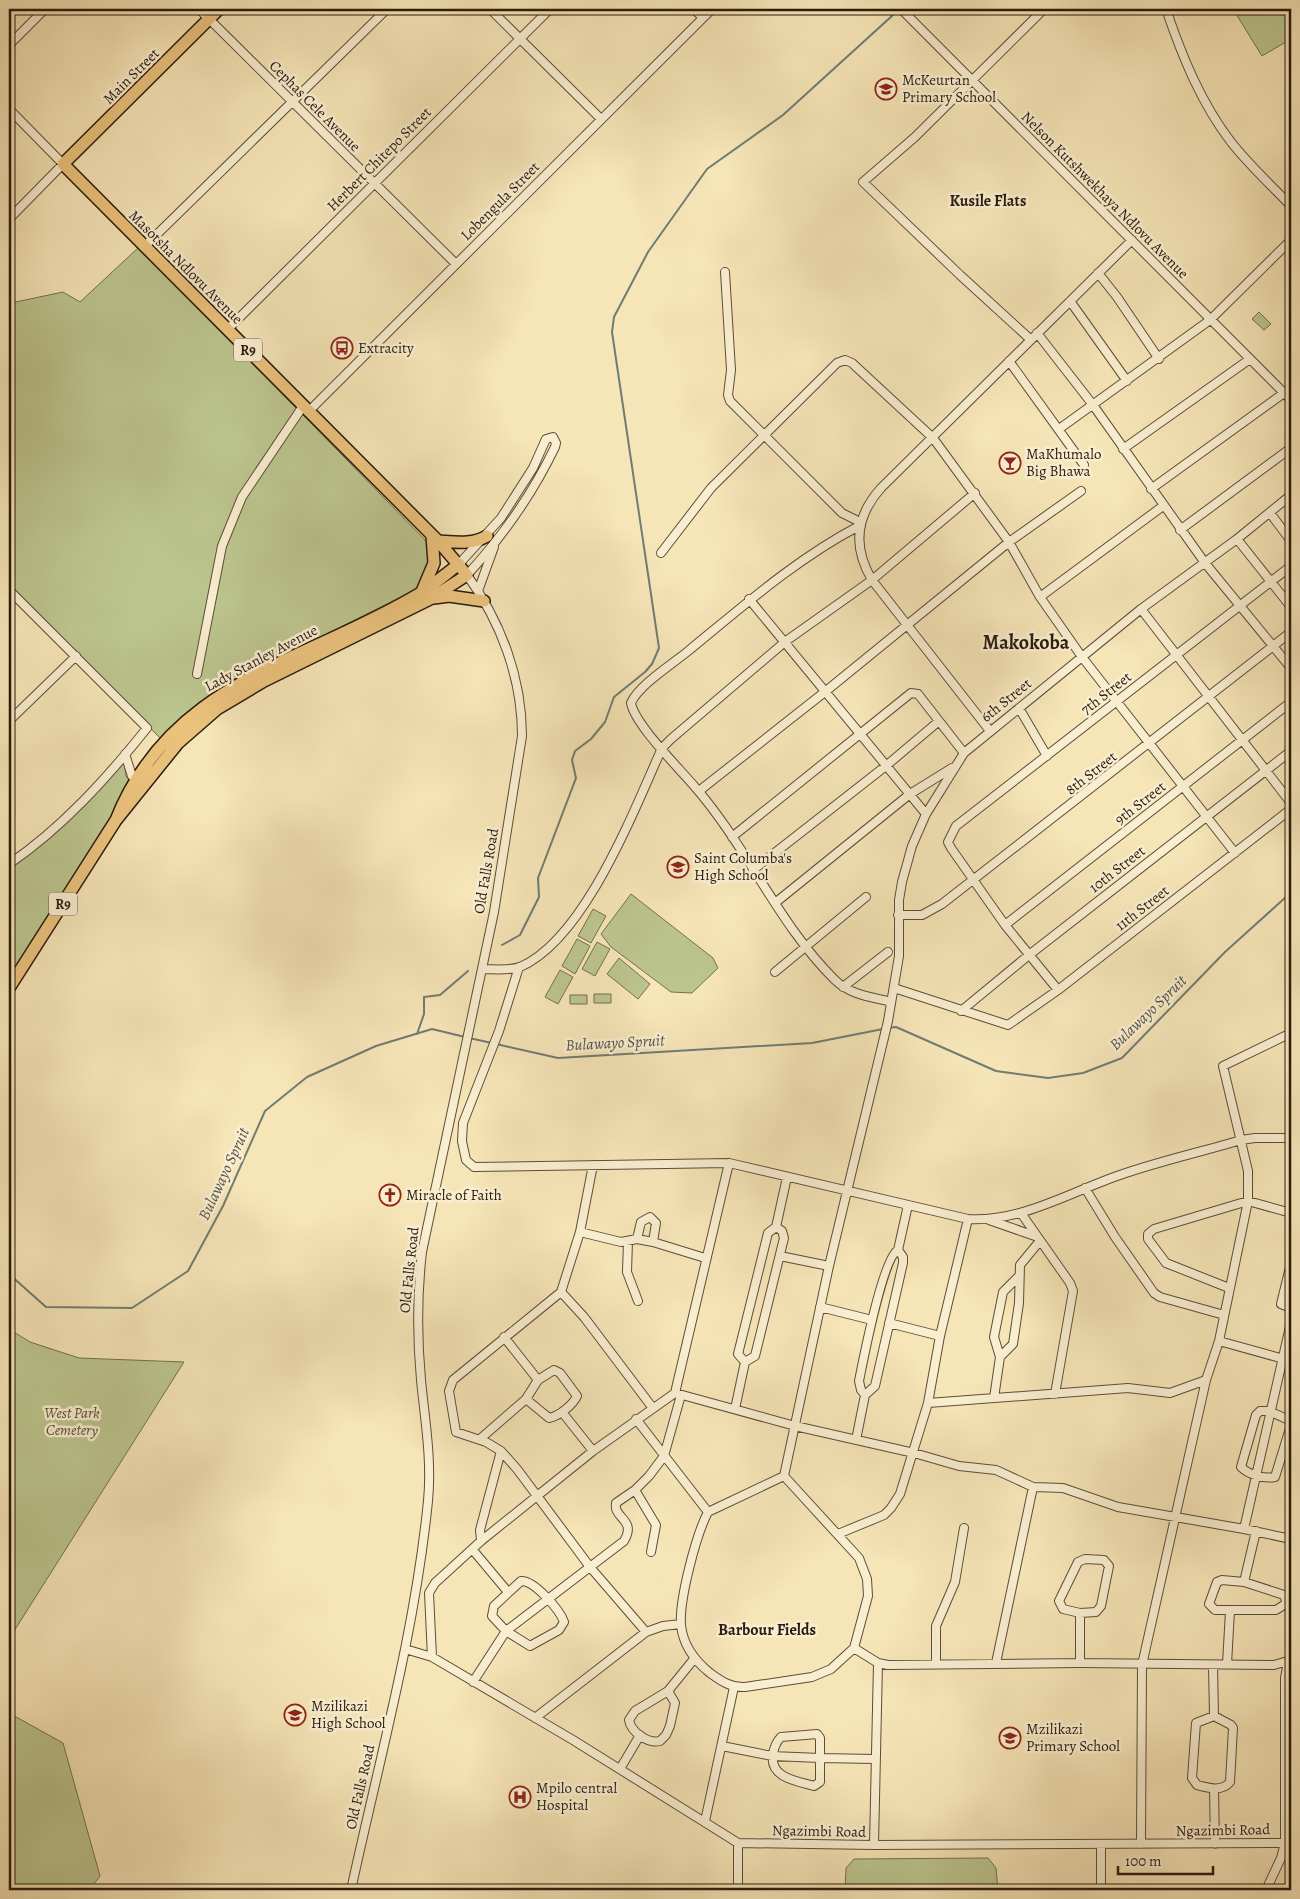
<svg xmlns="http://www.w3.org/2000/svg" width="1300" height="1899" viewBox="0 0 1300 1899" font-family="Alegreya,serif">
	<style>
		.green { fill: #bcc58e; stroke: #72704e }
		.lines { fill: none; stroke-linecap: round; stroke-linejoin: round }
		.stream { stroke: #6f7c73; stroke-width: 2 }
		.minor-casing { stroke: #5c4d39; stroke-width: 10 }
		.highway-casing { stroke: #291a0f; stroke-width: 14 }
		.minor { stroke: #f9eed0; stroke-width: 8 }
		.highway { stroke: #ebc27c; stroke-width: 11 }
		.labels { text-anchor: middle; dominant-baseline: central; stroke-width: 5; stroke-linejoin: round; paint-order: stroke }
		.shield { fill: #f9eed0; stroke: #675a49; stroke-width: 1 }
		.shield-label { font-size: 14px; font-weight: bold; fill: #291a0f }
		.street-label { font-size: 15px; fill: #291a0f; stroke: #f9eed0 }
		.poi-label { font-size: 15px; fill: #291a0f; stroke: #f9eed0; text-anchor: start }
		.park-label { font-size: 15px; font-style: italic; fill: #554d35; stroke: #f9eed0 }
		.neighbourhood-label { font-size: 16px; font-weight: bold; fill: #291a0f; stroke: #f9eed0 }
		.water-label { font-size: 16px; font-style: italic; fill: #525349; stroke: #f9eed0 }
		.district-label { font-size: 20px; font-weight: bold; fill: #291a0f; stroke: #f9eed0 }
	</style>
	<rect width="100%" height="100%" fill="#f6e5b7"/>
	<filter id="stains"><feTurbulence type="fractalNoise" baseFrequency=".004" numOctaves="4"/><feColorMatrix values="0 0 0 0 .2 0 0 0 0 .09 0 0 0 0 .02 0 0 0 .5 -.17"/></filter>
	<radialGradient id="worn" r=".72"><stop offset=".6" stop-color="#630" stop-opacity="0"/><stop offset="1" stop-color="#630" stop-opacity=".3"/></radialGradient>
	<path class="green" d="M1233,9H1291V39L1262,56Z
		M139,247L426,541L431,554L419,588L218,688L160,738L9,585V301L11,303L63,292L80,302Z
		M1259,312L1271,324L1264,330L1252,319Z
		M124,761L126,776L130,782L120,797L111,820L9,979V868C50,843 93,798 124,761Z
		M631,894L713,958L718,968L692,993L671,992L611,947L601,934Z
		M593,909L606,916L591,943L578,936Z
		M577,939L590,946L575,974L562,966Z
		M597,942L610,949L595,976L582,969Z
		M619,958L650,984L638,999L607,974Z
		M560,970L573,977L558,1004L545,997Z
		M594,994H611V1003H594Z
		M570,995H587V1004H570Z
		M9,1329L30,1342L79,1358L184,1362L9,1639Z
		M9,1713L63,1743L100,1876L89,1890H9Z
		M988,1858L996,1868L998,1890H845L846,1868L854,1859Z"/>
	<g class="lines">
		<path class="stream" d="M502,945L520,935L539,897L538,878L576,778L572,760L575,751L591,739L605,722L614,697L645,672L652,664L659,648L612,332L614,317L648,252L707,169L783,115L893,15
			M888,1028L896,1027L996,1071L1048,1078L1083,1073L1122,1058L1225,952L1286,897L1291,895
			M417,1034L424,1014V997L440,995L468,971
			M469,1038L492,1043
			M496,1044L558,1058L812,1043L883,1029
			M9,1274L46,1307L132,1308L188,1271L223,1206L265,1111L307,1077L376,1046L432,1029L465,1037"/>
		<g class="minor-casing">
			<path id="minor" d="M199,9L456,264
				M490,9L601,119
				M694,9L703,18
				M901,9L1291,400
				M1166,9C1182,56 1201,103 1231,142C1249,165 1271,185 1291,206
				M9,45L45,9
				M9,109L63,164L9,219
				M144,247L387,9
				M725,272L731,370L728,395L730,401L842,513L860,522
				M1098,273L1117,297L1159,359
				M1070,301L1127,381
				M228,329L550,9
				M1037,333L1093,405L1205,563L1291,668
				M1030,339L960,275L863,182L915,137L1044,9
				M1009,361L1084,465
				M308,412L712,9
				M1059,429L1210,320L1291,240
				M1123,449L1250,359
				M1151,489L1284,393
				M1270,513L1291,541
				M859,526C796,559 742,607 687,652C672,664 638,686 631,703C635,725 680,769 695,787C748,848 778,924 835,980C850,995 872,997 891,1002
				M1180,530L1291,448
				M1237,539L1291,607
				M661,553L711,488L837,363L845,360L852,363L933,438L1009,542L1040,597L1082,657L1235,853
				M9,590L147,728C107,778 62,828 9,864
				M478,591L494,547
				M1040,597L1163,506
				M749,599L926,814
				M1141,609L1291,803
				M197,674L222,546L242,497L303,406
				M1019,708L1047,756
				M9,721L76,656
				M990,731L872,580C853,548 855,517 881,488L1132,240
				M125,754L132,776L138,783
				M699,791L826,691L1009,542L1081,491
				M732,837L911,693L918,694L964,753
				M753,870L887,765L939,721
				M775,903L910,794L952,768
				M898,915H922L942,904L1291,632
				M1005,925L1291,702
				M519,967L499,1031L463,1123L462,1141L466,1160L474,1167L729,1163L968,1219C1022,1222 1070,1192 1120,1175C1160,1161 1201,1152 1241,1140L1255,1138H1291
				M482,969C494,969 509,971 520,967C585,939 634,810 662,748L671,739L786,641L872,580L975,493
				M775,972L866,897
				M843,987L888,952
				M894,988L1008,1025L1058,990L1291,809
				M1058,990L1005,925L951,848L948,842L956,826L1291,566
				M961,1011L1029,955L1291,751
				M593,1165L580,1232L561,1292L453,1380L449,1391L456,1432L486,1442L501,1451L517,1469L590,1567L646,1632
				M1085,1188L1115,1237L1154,1293L1160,1297L1224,1315
				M1021,1213L1070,1283L1073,1291L1055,1394
				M989,1220L1035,1236
				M776,1227L787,1177
				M580,1232L621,1242L637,1239L653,1242L705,1258
				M637,1239L641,1222L650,1217L656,1223L653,1242
				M628,1241L627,1272L638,1301
				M898,1250L903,1257V1263L875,1386L865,1395L861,1390L859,1381C863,1361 883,1257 898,1250Z
				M898,1250L908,1205
				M780,1256L829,1266
				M1291,1263L1281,1304L1291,1308
				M1229,1288L1166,1263L1148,1239V1234L1154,1229L1248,1201L1291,1213
				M561,1292L584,1317L652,1407
				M820,1307L872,1320
				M889,1323L940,1336
				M504,1337L538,1380
				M1219,1341L1291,1361
				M1000,1357L1013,1344L1019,1303L1020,1265L1039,1242
				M554,1370L560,1373L577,1396C573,1405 559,1416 549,1418L526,1399L538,1380Z
				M675,1393L729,1163
				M994,1398L1000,1357L994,1337L1003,1292L1018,1277
				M928,1403L1128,1388L1170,1393L1206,1380
				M735,1409L745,1362L738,1354L768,1233L776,1227L782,1231L784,1238L755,1356L745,1362
				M562,1412L593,1451
				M636,1419L708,1512
				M1291,1421L1269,1411H1260L1256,1415L1241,1467C1249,1475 1264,1479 1275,1477L1291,1425
				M480,1439L526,1399
				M856,1440L865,1395
				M784,1476L829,1266L888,1021L899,956V900L902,882L912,846L926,814L964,753L1141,609L1237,539L1291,495
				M784,1476L859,1558L867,1579L868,1596L854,1648L831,1669L812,1677L745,1687C731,1688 721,1681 710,1673C695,1661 683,1645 681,1625C679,1600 696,1535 708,1512Z
				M635,1490L656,1525L651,1552
				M1244,1529L1291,1322
				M838,1534L884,1515L891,1508L900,1494L928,1403L940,1336L968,1219
				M481,1541L480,1530L501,1451
				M472,1549L508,1592
				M1085,1559L1104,1560L1109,1566L1101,1606L1096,1612L1080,1613L1063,1609L1059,1601L1078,1562Z
				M1222,1580L1244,1582L1284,1595L1287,1603L1276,1610H1215L1209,1604L1217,1582Z
				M521,1581C534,1580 560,1610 564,1622L559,1630L530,1646L506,1631L492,1616L494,1606Z
				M1244,1582L1256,1531
				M1080,1613V1663
				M854,1648L878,1663L888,1665L1080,1663L1274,1665L1291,1660
				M405,1649L432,1657L573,1740L738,1843L874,1845L1285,1843
				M432,1657L429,1593L435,1583L481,1541L593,1451L675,1393L795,1426L914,1453L959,1466L996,1470L1033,1487L1063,1488L1118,1507L1244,1529L1291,1539
				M996,1663L1033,1487
				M936,1664V1626L955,1582L964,1528
				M1227,1664L1230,1611
				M1213,1665L1214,1716
				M473,1682L506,1631L624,1541C637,1519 613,1519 616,1503L635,1490L649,1476L664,1456L681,1395
				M668,1691L635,1711L629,1720C631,1732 648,1744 660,1741L666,1735L670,1726L675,1703L668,1691L694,1659
				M1214,1716L1231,1725L1233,1728L1230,1782C1222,1792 1208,1788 1197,1785L1192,1778L1196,1723Z
				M535,1718L646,1632L663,1626L681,1624
				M722,1746L772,1756L820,1758V1738L817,1734L781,1737C776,1742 774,1748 773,1754C769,1778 797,1781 814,1786L820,1782V1758L875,1759
				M620,1769L640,1735
				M1214,1789L1215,1844
				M705,1821L734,1687
				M738,1843V1890
				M1141,1844L1142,1665L1206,1380L1219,1341L1248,1201V1171L1223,1066L1291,1033
				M874,1845L878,1663
				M1101,1845V1890
				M351,1890C379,1761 415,1632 428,1501C432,1460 425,1421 421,1380C417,1337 417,1295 422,1252L494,912L522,736C522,678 501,622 467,575C503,536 532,495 555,447L556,443L553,437L546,439L533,468L501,518L459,564
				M1266,1890L1281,1858L1285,1843V1678L1288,1662"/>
		</g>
		<g class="highway-casing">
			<path id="highway" d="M438,541C455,542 472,545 487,536
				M423,589L434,563L432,536
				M434,598L449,596L484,601
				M116,820L178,743L217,709L264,681L430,599L467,575L438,541L63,164L219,9
				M9,988L116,820C171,681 306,662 419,594C433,585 446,574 459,564"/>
		</g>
		<use href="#minor" class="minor"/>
		<use href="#highway" class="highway"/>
	</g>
	<defs>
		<g id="school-ring" transform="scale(1.125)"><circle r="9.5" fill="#f9eed0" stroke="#8f2418" stroke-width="1.5"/><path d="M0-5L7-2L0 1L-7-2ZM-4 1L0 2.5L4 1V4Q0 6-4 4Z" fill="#8f2418"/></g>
		<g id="bus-ring" transform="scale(1.125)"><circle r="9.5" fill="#f9eed0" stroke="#8f2418" stroke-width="1.5"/><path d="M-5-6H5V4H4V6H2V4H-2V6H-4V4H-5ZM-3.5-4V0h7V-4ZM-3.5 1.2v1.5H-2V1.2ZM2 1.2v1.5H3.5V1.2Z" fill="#8f2418"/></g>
		<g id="bar-ring" transform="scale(1.125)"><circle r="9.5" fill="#f9eed0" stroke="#8f2418" stroke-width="1.5"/><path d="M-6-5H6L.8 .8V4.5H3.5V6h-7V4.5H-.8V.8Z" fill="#8f2418"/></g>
		<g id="church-ring" transform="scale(1.125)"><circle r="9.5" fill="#f9eed0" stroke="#8f2418" stroke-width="1.5"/><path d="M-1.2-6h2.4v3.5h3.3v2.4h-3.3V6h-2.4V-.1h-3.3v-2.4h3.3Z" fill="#8f2418"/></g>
		<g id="hospital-ring" transform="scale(1.125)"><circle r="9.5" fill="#f9eed0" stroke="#8f2418" stroke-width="1.5"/><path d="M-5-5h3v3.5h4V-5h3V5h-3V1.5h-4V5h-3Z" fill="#8f2418"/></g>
	</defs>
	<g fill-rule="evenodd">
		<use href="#school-ring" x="886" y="89"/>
		<use href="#bus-ring" x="342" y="348"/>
		<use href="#bar-ring" x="1010" y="463"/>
		<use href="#school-ring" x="678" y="867"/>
		<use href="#church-ring" x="390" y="1195"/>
		<use href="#school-ring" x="295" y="1715"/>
		<use href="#school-ring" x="1010" y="1738"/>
		<use href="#hospital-ring" x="520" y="1797"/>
	</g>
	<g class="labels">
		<g class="shield">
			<rect x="234" y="338.5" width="28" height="23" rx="4"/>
			<rect x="49" y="892.5" width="28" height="23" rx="4"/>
		</g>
		<g class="shield-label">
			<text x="248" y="350">R9</text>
			<text x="63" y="904">R9</text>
		</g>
		<g class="street-label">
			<text transform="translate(131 76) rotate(-45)">Main Street</text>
			<text transform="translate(315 106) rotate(45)">Cephas Cele Avenue</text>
			<text transform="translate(379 159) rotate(-45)">Herbert Chitepo Street</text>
			<text transform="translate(1105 195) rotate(45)">Nelson Kutshwekhaya Ndlovu Avenue</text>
			<text transform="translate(500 201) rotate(-45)">Lobengula Street</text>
			<text transform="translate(186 267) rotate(45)">Masotsha Ndlovu Avenue</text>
			<text transform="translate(261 658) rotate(-28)">Lady Stanley Avenue</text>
			<text transform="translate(1106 693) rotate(-38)">7th Street</text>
			<text transform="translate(1006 700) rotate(-39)">6th Street</text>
			<text transform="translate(1091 773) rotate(-38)">8th Street</text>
			<text transform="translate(1140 803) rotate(-38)">9th Street</text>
			<text transform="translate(1117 869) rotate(-38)">10th Street</text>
			<text transform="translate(486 871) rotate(-80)">Old Falls Road</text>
			<text transform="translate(1142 908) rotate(-38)">11th Street</text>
			<text transform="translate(409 1270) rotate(-84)">Old Falls Road</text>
			<text transform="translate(360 1787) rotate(-77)">Old Falls Road</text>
			<text transform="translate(1223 1830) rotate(-1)">Ngazimbi Road</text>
			<text transform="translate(819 1831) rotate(1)">Ngazimbi Road</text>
		</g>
		<g class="poi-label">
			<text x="902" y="80">McKeurtan<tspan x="902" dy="17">Primary School</tspan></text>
			<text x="358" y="348">Extracity</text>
			<text x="1026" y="454">MaKhumalo<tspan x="1026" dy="17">Big Bhawa</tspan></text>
			<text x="694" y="858">Saint Columba's<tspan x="694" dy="17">High School</tspan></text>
			<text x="406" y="1195">Miracle of Faith</text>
			<text x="311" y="1706">Mzilikazi<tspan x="311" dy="17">High School</tspan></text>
			<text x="1026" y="1729">Mzilikazi<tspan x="1026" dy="17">Primary School</tspan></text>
			<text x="536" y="1788">Mpilo central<tspan x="536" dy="17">Hospital</tspan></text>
		</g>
		<g class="park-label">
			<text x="72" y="1413">West Park<tspan x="72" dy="17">Cemetery</tspan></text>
		</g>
		<g class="neighbourhood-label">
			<text x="988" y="201">Kusile Flats</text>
			<text x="767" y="1630">Barbour Fields</text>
		</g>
		<g class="water-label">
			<text transform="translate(1148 1013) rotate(-44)">Bulawayo Spruit</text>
			<text transform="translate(615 1043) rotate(-3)">Bulawayo Spruit</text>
			<text transform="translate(224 1174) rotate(-65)">Bulawayo Spruit</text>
		</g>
		<g class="district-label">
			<text x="1026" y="642">Makokoba</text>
		</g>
	</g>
	<rect width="1300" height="1899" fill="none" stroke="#f6e5b7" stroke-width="30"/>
	<rect x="10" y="10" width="1280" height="1879" fill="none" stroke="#291a0f" stroke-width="2.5"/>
	<rect x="15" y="15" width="1270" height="1869" fill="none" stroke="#291a0f"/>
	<path d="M1118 1866v8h95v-8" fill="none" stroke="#291a0f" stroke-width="2.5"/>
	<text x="1125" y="1866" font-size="15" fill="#291a0f" stroke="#f9eed0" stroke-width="4" paint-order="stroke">100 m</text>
	<rect width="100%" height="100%" filter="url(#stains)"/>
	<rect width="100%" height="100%" fill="url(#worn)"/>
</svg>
